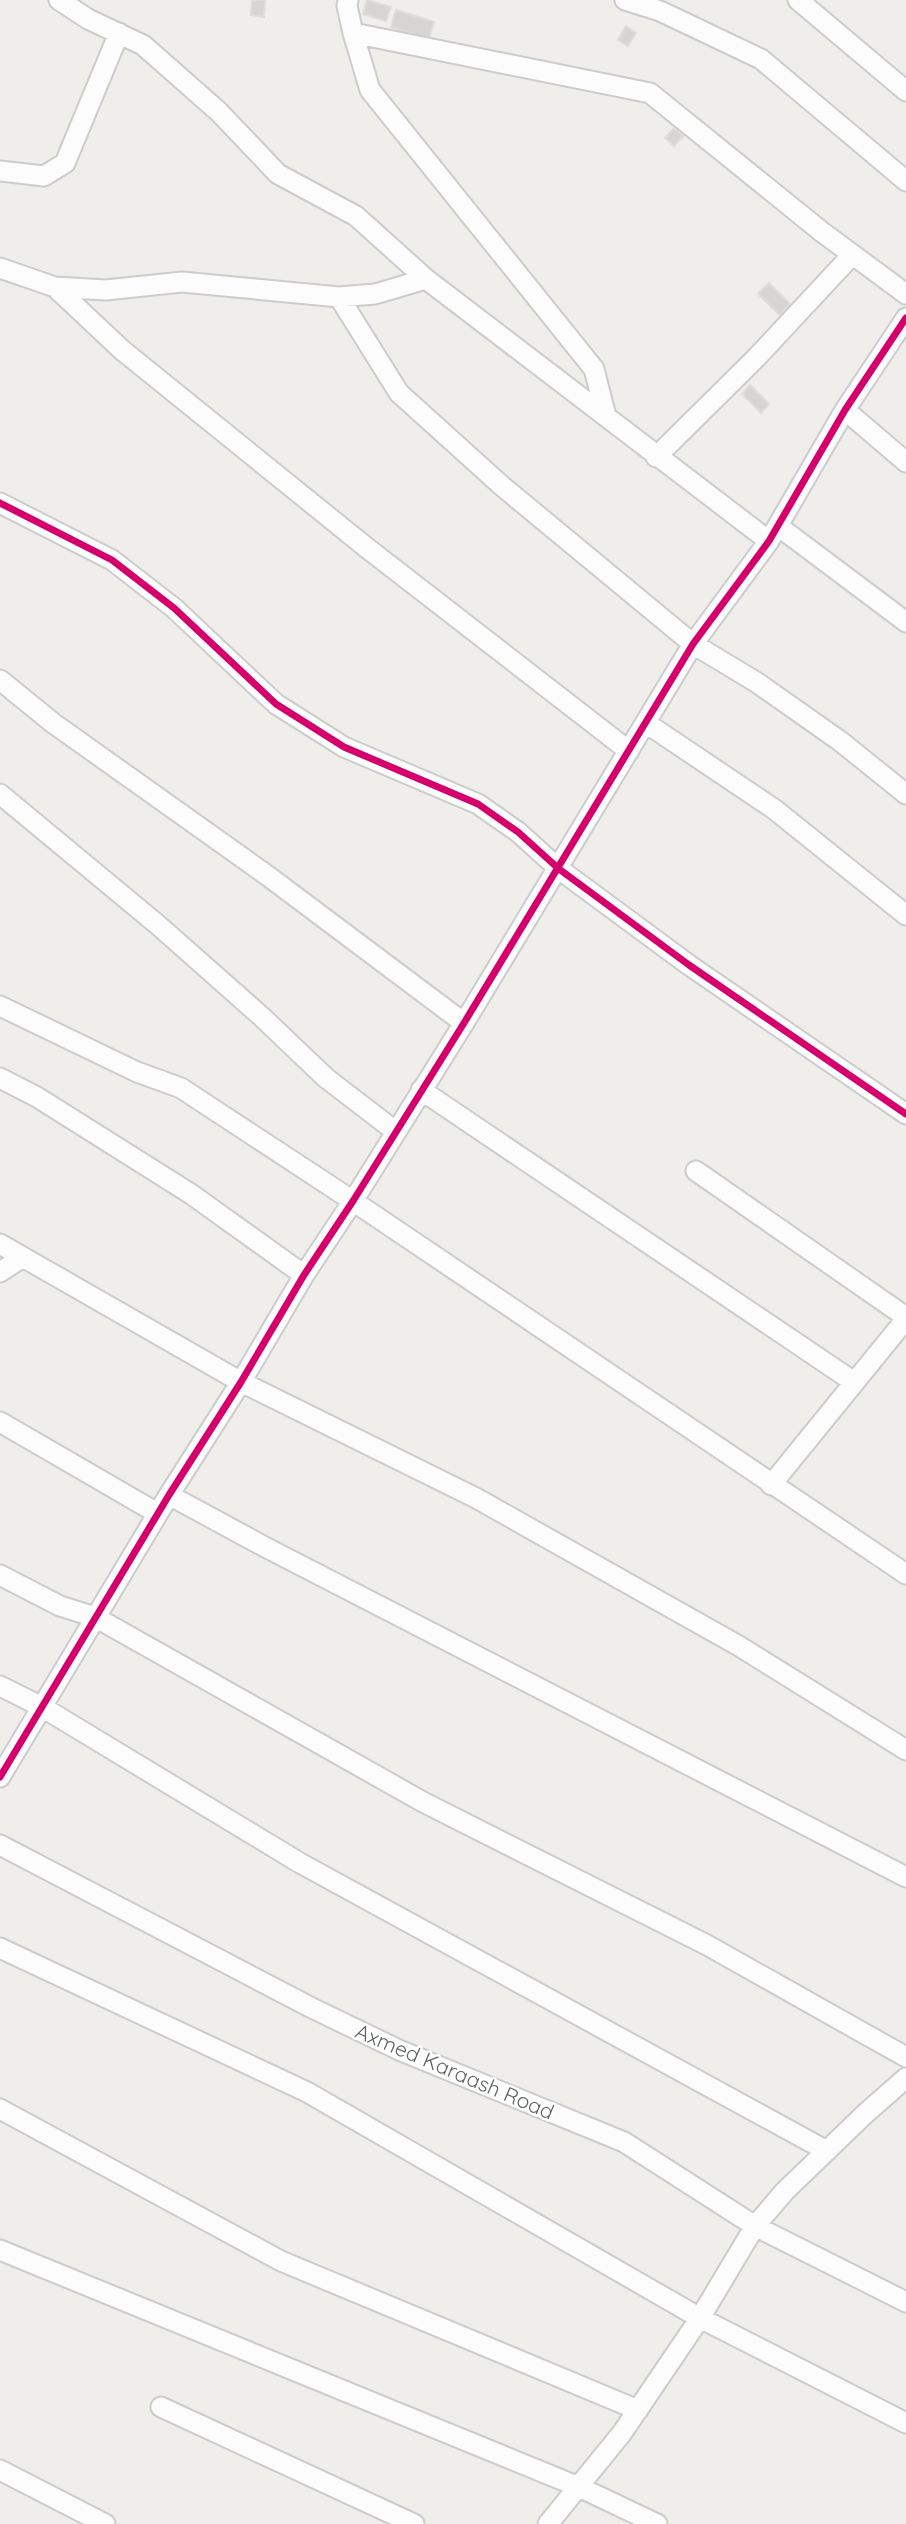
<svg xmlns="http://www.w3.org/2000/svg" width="906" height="2524" viewBox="0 0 906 2524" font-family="Quicksand,sans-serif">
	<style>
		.building { fill: #d6d5d3; stroke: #deddd9; stroke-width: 2 }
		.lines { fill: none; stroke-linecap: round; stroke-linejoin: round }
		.minor-casing { stroke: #cbcccc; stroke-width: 23 }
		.minor { stroke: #fdfcfc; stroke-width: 19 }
		.cycleway-casing { stroke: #fff; stroke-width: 11 }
		.cycleway { stroke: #d6006c; stroke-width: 7 }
		.labels { text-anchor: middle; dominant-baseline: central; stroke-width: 5; stroke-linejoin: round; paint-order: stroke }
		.street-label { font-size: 21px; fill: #5f6368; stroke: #fff }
	</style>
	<rect width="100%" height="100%" fill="#efeeea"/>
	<path class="building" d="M252,0H265L264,17L251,15Z
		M367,0L391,7L386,21L363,14Z
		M396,10L434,22L429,39L391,27Z
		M626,26L636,33L628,46L618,40Z
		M674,128L683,136L674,146L665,138Z
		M769,283L790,304L780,315L758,294Z
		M750,385L769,404L761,413L742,394Z"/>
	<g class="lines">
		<g class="minor-casing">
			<path id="minor" d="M59,0L88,19L143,45L219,112L278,174L356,216L426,279L769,541
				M348,0L347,6L353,33L370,90L594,369L606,416
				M625,0L660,11L761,59L906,181
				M798,0L906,91
				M353,33L650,93L822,232L906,294
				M0,171L44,176L65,163L119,33
				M0,268L55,287L106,290L182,282L339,297L375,294L426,279
				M55,287L122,350L367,548L629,751
				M339,297L399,393L502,486L693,644L756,682L840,741L906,794
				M845,410L906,462
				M656,457L757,357L852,255
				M0,503L112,560L174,608L276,704L344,747L478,804L518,832L559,869L689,965L906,1114
				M778,526L906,622
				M0,680L53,723L268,876L464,1023
				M646,723L774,809L906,915
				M0,794L158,925L262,1017L326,1078L395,1131
				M0,1006L137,1072L181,1088L353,1201L906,1574
				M0,1078L37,1097L191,1194L304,1275
				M421,1090L854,1382
				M696,1171L906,1317
				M0,1244L241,1382L476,1498L739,1646L906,1750
				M0,1272L23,1257
				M0,1422L157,1513
				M771,1485L906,1319
				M169,1495L265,1547L906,1877
				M0,1575L60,1606L95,1617L423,1802L707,1945L906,2057
				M0,1686L42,1707L300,1863L827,2151
				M0,1777L169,1495L241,1382L304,1275L353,1201L464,1023L693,644L769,541L845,410L906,318
				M0,1845L312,2008L399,2050L624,2142L755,2226L906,2302
				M0,1948L307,2092L700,2318L906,2423
				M0,2109L281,2261L638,2410
				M0,2250L579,2487L657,2524
				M161,2407L414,2524
				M0,2470L105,2524
				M548,2524L622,2433L700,2318L755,2226L785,2191L866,2113L906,2078"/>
		</g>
		<use href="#minor" class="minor"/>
		<g class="cycleway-casing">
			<path id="cycleway" d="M0,503L112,560L174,608L276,704L344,747L478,804L518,832L559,869L689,965L906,1114
				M0,1777L169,1495L241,1382L304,1275L353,1201L464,1023L693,644L769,541L845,410L906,318"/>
		</g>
		<use href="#cycleway" class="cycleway"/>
	</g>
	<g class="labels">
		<g class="street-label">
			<text transform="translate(455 2071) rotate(23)">Axmed Karaash Road</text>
		</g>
	</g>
</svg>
